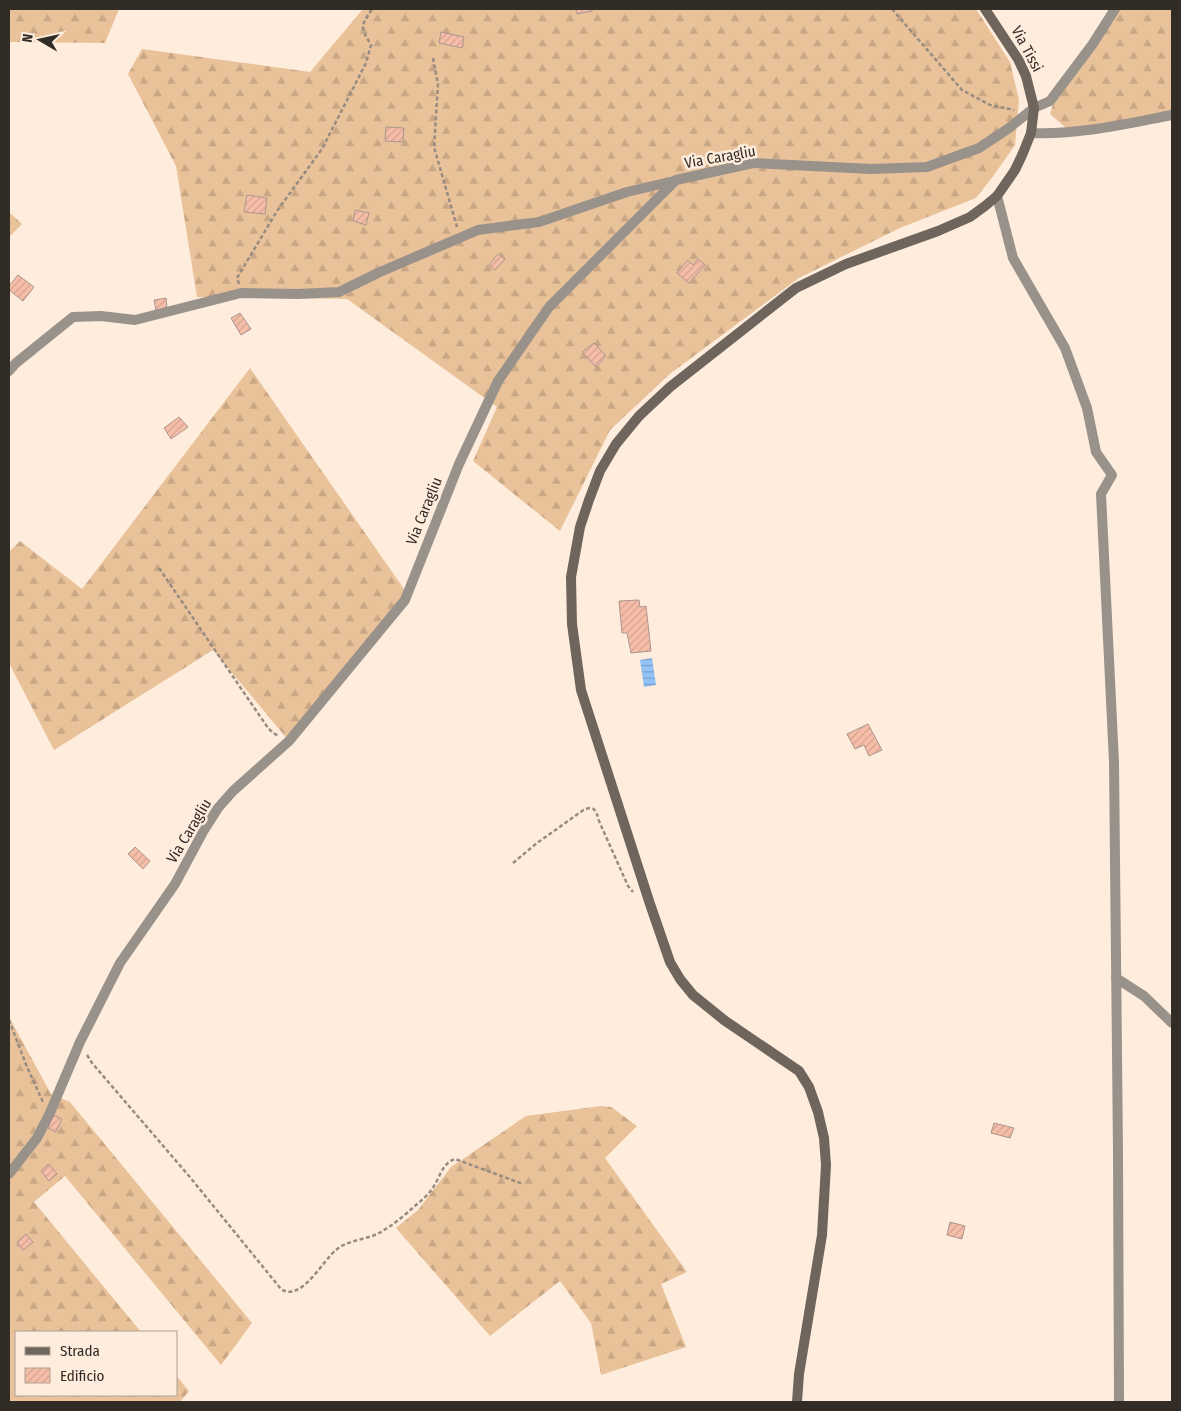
<svg xmlns="http://www.w3.org/2000/svg" width="1181" height="1411" viewBox="0 0 1181 1411" font-family="'Fira Sans Condensed',sans-serif">
	<style>
		.forest { fill: url(#forest-firs) }
		.water { fill: url(#water-rules) }
		.building { fill: url(#building-hatch); stroke: #ac968e }
		.lines { fill: none; stroke-linecap: round; stroke-linejoin: round }
		.path { stroke: #978c81; stroke-width: 2.5; stroke-dasharray: 4 2.5; stroke-linecap: butt }
		.minor { stroke: #99928b; stroke-width: 10 }
		.secondary { stroke: #6f655c; stroke-width: 10 }
		.labels { text-anchor: middle; dominant-baseline: central; stroke-width: 5; stroke-linejoin: round; paint-order: stroke }
		.street-label { font-size: 15px; fill: #322c26; stroke: #feeddd }
	</style>
	<defs>
		<pattern id="forest-firs" width="22" height="20" patternUnits="userSpaceOnUse" patternTransform="scale(1.25)"><rect width="22" height="20" fill="#eac29a"/><path d="M5 1l3.5 6h-7zM16 11l3.5 6h-7z" fill="#c9a785"/></pattern>
		<pattern id="water-rules" width="6" height="5" patternUnits="userSpaceOnUse" patternTransform="scale(1.25)"><rect width="6" height="5" fill="#93c3f7"/><path d="M0 2.5h6" fill="none" stroke="#799fc8"/></pattern>
		<pattern id="building-hatch" width="6" height="6" patternUnits="userSpaceOnUse" patternTransform="scale(1.25)"><rect width="6" height="6" fill="#f6bea8"/><path d="M-1 1l2-2M0 6l6-6M5 7l2-2" fill="none" stroke="#d3a390"/></pattern>
	</defs>
	<rect width="100%" height="100%" fill="#feeddd"/>
	<path class="forest" d="M9,9H119L105,43L9,42Z
		M363,9H976L1010,62L1019,100L1015,145L994,175L976,198L900,228L799,278L671,373L610,430L560,531L473,461L497,407L347,299L197,297L176,166L128,74L142,49L310,72Z
		M1116,9H1172V117L1066,128L1050,114L1055,97Z
		M9,212L22,224L9,237Z
		M250,368L404,589L405,600L289,741L213,650L54,750L10,665L9,666V552L20,541L82,589Z
		M9,1017L51,1094L70,1102L252,1323L221,1365L65,1176L34,1202L141,1332H16V1395H176V1375L189,1391L180,1402H9Z
		M601,1106L611,1107L637,1126L605,1158L687,1272L661,1284L686,1347L601,1375L591,1323L560,1281L490,1336L396,1228L418,1210L451,1167L526,1116Z"/>
	<path class="water" d="M652,658L656,685L644,687L640,660Z"/>
	<path class="building" d="M576,9H592V11L577,14Z
		M441,32L464,37L462,48L439,43Z
		M386,127L404,128L403,142L385,141Z
		M247,195L267,198L265,214L244,212Z
		M355,210L369,213L366,225L353,221Z
		M498,254L505,259L495,270L489,265Z
		M698,259L705,265L689,283L677,273L688,260L693,265Z
		M18,275L34,287L23,301L9,290V286Z
		M166,298L167,308L156,310L154,300Z
		M240,313L251,329L241,335L231,318Z
		M594,343L606,356L596,367L582,352Z
		M179,417L188,427L171,439L164,428Z
		M639,600L640,607L646,606L651,651L631,653L627,633H622L619,601Z
		M868,724L882,750L869,756L864,745L855,749L847,734Z
		M135,847L150,861L143,869L128,854Z
		M53,1115L62,1119L56,1132L48,1128Z
		M994,1123L1014,1128L1010,1138L991,1133Z
		M49,1164L57,1174L49,1181L41,1171Z
		M950,1222L965,1226L962,1239L947,1235Z
		M26,1234L33,1242L23,1250L17,1242Z"/>
	<g class="lines">
		<path class="path" d="M892,9L962,90L990,105L1014,110
			M433,58L438,84L434,147L457,227
			M239,284L237,278L277,211L322,149L366,63L371,45C360,26 360,28 372,9
			M159,568L268,728L273,733L279,736
			M513,863L537,843L582,811C594,804 596,810 599,821L628,886L633,892
			M9,1020L27,1067L43,1102
			M87,1055L92,1063L189,1176L281,1289C301,1303 323,1260 336,1250C347,1240 366,1240 379,1233C392,1226 405,1215 416,1205C422,1200 428,1195 432,1189C440,1178 442,1163 455,1159L523,1184"/>
		<path class="minor" d="M1031,133C1079,135 1125,124 1172,115
			M997,196L1013,258L1065,348L1087,408L1096,452L1112,475L1101,494L1114,762L1118,1152L1119,1402
			M9,371L16,363L73,317L101,316L135,320L241,293L298,294L339,292L380,272L478,230L539,222L627,192L674,181
			M1116,978L1144,996L1172,1023
			M9,1174L37,1138L49,1115L80,1042L120,963L175,884L204,830L218,808L233,791L289,741L405,600L459,464L498,381L549,307L676,180L753,163L871,169L927,167L979,148L1009,128L1034,108L1050,101L1092,45L1115,9"/>
		<path class="secondary" d="M797,1402L799,1374L822,1235L826,1165L824,1138L818,1112L809,1087L799,1071L724,1020L693,995L680,979L670,962L650,904L581,690L572,624L571,577L580,527L589,500L600,471L616,444L639,416L670,387L796,288L846,264L938,231L970,217L985,206L997,196L1015,170L1023,153L1031,133L1034,108L1026,76L1018,59L985,9"/>
	</g>
	<g class="labels">
		<g class="street-label">
			<text transform="translate(1027 49) rotate(62)">Via Tissi</text>
			<text transform="translate(720 157) rotate(-10)">Via Caragliu</text>
			<text transform="translate(424 511) rotate(-68)">Via Caragliu</text>
			<text transform="translate(189 831) rotate(-59)">Via Caragliu</text>
		</g>
	</g>
	<rect width="1181" height="1411" fill="none" stroke="#322c26" stroke-width="20"/>
	<rect x="15" y="1331" width="162" height="65" fill="#feeddd" stroke="#aca094"/>
	<rect x="25" y="1347" width="25" height="8" fill="#6f655c" stroke="#aca094"/>
	<text x="60" y="1356" font-size="15" fill="#322c26">Strada</text>
	<rect x="25" y="1368" width="25" height="15" fill="url(#building-hatch)" stroke="#aca094"/>
	<text x="60" y="1381" font-size="15" fill="#322c26">Edificio</text>
	<g transform="translate(40 40) rotate(279)" stroke="#feeddd" stroke-width="4" paint-order="stroke">
	<path d="M0-4L9 19L0 12L-9 19Z" fill="#322c26"/>
	<text y="-8" font-size="14" font-weight="bold" text-anchor="middle" fill="#322c26">N</text>
	</g>
</svg>
